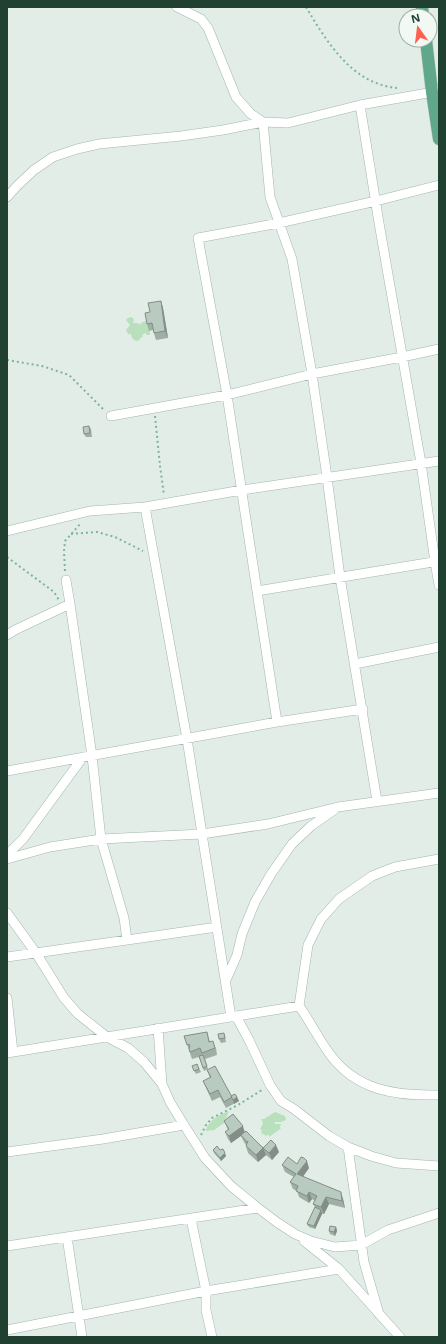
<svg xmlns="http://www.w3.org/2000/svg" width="446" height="1344" viewBox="0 0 446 1344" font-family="'Noto Sans',sans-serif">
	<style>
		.green { fill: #b8e0bd }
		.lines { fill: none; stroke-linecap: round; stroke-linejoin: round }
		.minor-casing { stroke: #a3b6ac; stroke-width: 10 }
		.primary-casing { stroke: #c1cac6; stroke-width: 13 }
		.path { stroke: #7eb49b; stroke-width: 2; stroke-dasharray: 2 3; stroke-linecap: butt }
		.minor { stroke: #fff; stroke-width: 9 }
		.primary { stroke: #61a78b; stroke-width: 12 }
		.wall { fill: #9fafa6 }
		.shaded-wall { fill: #828e87 }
		.building { fill: #b9cbc1; stroke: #828e87 }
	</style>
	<rect width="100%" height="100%" fill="#e1ede6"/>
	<path class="green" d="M132,317L134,320L133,323H138L140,325L141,323L148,320L150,335H147L145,333L142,335L143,337L140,338V340L136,341L132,338L131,334H128L126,330L130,325L126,320L128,318Z
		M229,1111L224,1123L214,1130L206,1131V1129C211,1119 219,1115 229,1111Z
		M275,1112L285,1116L286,1120L281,1122H275V1124H281L280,1127L281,1130L280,1129L269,1137V1134L267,1136L261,1133L262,1130L260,1129L263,1124L262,1120L261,1119H264Z"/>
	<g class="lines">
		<g class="minor-casing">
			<path id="minor" d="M177,7L201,19L208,28L236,97L251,114L263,122
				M360,105L379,223L421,463L435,562L439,585
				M263,122L270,197L292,259L312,374L327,477L340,577L377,801
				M7,197L18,185L34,170L53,157L77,149L99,144L181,136L223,130L263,122L288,123L360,105L439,91
				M111,416L227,395L312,374L402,357L439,349
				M145,507L187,739L231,1017
				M7,531L90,511L145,507L242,490L439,461
				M66,580L70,604
				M257,591L439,561
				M7,635L15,630L70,604L92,756L101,839L124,918L127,940L7,957
				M355,664L439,647
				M277,722L227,395L198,238L279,223L376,201L439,185
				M7,771L277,722L363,709
				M7,855L23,839L83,757
				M7,859L50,847L101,839L202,834L268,824L338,807L439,793
				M7,913L36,953L64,998L78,1014L107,1037L128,1048L144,1062L162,1084
				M127,940L217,927
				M226,980L237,955L242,934L255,902L271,874L292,844L311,826L334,810
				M7,998L13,1052
				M299,1006L308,945L321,919L339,899L372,876L395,867L439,859
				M236,1016L249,1040L270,1085L281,1101L294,1109L329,1136L348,1147L371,1156L396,1163L439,1166
				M158,1028L162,1084L170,1102L184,1125L205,1158L231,1186L258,1208L278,1223L295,1234L311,1241L335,1247L361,1245L388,1230L439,1213
				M7,1053L299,1006C310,1021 318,1038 329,1053C356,1091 396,1096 439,1095
				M348,1147L364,1262L379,1314
				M7,1152L103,1139L184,1125
				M191,1219L206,1291V1310L212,1337
				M67,1237L82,1337
				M304,1241L339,1269L400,1337
				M7,1246L258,1208
				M7,1330L206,1291L339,1269"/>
		</g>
		<g class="primary-casing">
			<path id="primary" d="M422,7L423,16
				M426,40L432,92L439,139"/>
		</g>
		<path class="path" d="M306,7C327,42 352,84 397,88
			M7,360L42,366L69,375L104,410
			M155,416L160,466L164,495
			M71,534L97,532L115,537L143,551
			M7,557L54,592L59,600
			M65,571L64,551L65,541L81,523
			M201,1135L206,1125L212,1118L238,1105L262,1090"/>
		<use href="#minor" class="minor"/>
		<use href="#primary" class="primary"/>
	</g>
	<path class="wall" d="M161,301L163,308L168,338L156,340L153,330L149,331L147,324L150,312Z
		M89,426L91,429L92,437H86L84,434Z
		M207,1032L210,1042L216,1048L217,1055L205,1059L208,1069L204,1071L199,1057L192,1059L184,1036Z
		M225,1036L226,1042L221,1043L219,1039Z
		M197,1064L201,1072L196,1074L192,1066Z
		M207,1070L231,1096L237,1097L239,1101L226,1108L220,1097L212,1101L206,1088L203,1081L210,1078Z
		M224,1121L245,1132L263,1147L279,1152L272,1160L266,1155L258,1162L248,1153L246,1146V1145L244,1142L241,1136L231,1143L228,1139L225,1132L228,1130Z
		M213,1150H220L226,1156L221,1161L214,1153Z
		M282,1165L309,1168L303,1176L343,1199L345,1208L329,1204L324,1214H322L315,1229L309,1227L307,1224L315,1207L313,1204L315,1201L312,1199L309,1203L299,1197L297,1191L293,1189L290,1182L294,1177L285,1172Z
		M336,1227L337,1231L335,1236L330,1234L329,1231Z"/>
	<path class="shaded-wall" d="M161,301L163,308L168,338L165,331Z
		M237,1097L239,1101L234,1104L233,1100Z
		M243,1126L245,1133L231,1143L229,1136Z
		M276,1145L279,1152L272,1160L269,1153Z
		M263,1148L266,1155L258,1162L256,1155Z
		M225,1153L226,1156L221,1161L220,1158Z
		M307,1161L309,1168L300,1181L297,1174Z
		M309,1192L312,1199L309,1203L307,1196Z
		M341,1192L343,1199L345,1208L342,1201Z
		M326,1197L329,1204L324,1214L321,1207Z
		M321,1210L322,1214L315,1229L314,1226Z
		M336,1227L337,1231L335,1236L334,1232Z"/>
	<path class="building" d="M161,301L165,331L154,333L152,323L147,324L145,313L150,312L148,303Z
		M89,426L90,433L84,434L83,427Z
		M207,1032L209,1042L213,1041L215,1048L202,1053L200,1048L190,1052L189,1048L190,1047L189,1044L187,1045L184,1036Z
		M224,1033L225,1038L219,1039L218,1034Z
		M203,1055L207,1066L203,1068L199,1056Z
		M197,1064L199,1069L194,1071L192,1066Z
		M215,1066L232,1097L224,1102L218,1090L210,1094L203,1081L211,1077L207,1070Z
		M235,1094L237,1097L233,1100L231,1096Z
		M233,1114L243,1126L229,1136L225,1132L229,1129L224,1121Z
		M246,1131L263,1148L256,1155L246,1146L248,1141L247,1142L241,1135Z
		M271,1140L276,1145L269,1153L263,1148Z
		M217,1146L220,1150L223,1149L225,1153L220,1158L213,1150Z
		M288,1157L297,1164L301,1157L304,1158L307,1161L297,1174L341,1192L342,1201L326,1197L321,1207L313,1204L317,1196L309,1192L307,1196L296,1191L298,1186L290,1182L296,1174L282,1165Z
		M315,1207L321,1210L314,1226L307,1224Z
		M330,1226L336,1227L334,1232L329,1231Z"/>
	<rect width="446" height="1344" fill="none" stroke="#204032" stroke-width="16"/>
	<g transform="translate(418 28) rotate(346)"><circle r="19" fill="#f2f9f4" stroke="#9eafa6"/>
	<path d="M0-3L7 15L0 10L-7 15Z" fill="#ff604d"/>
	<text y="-6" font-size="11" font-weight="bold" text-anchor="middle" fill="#204032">N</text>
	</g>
</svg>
